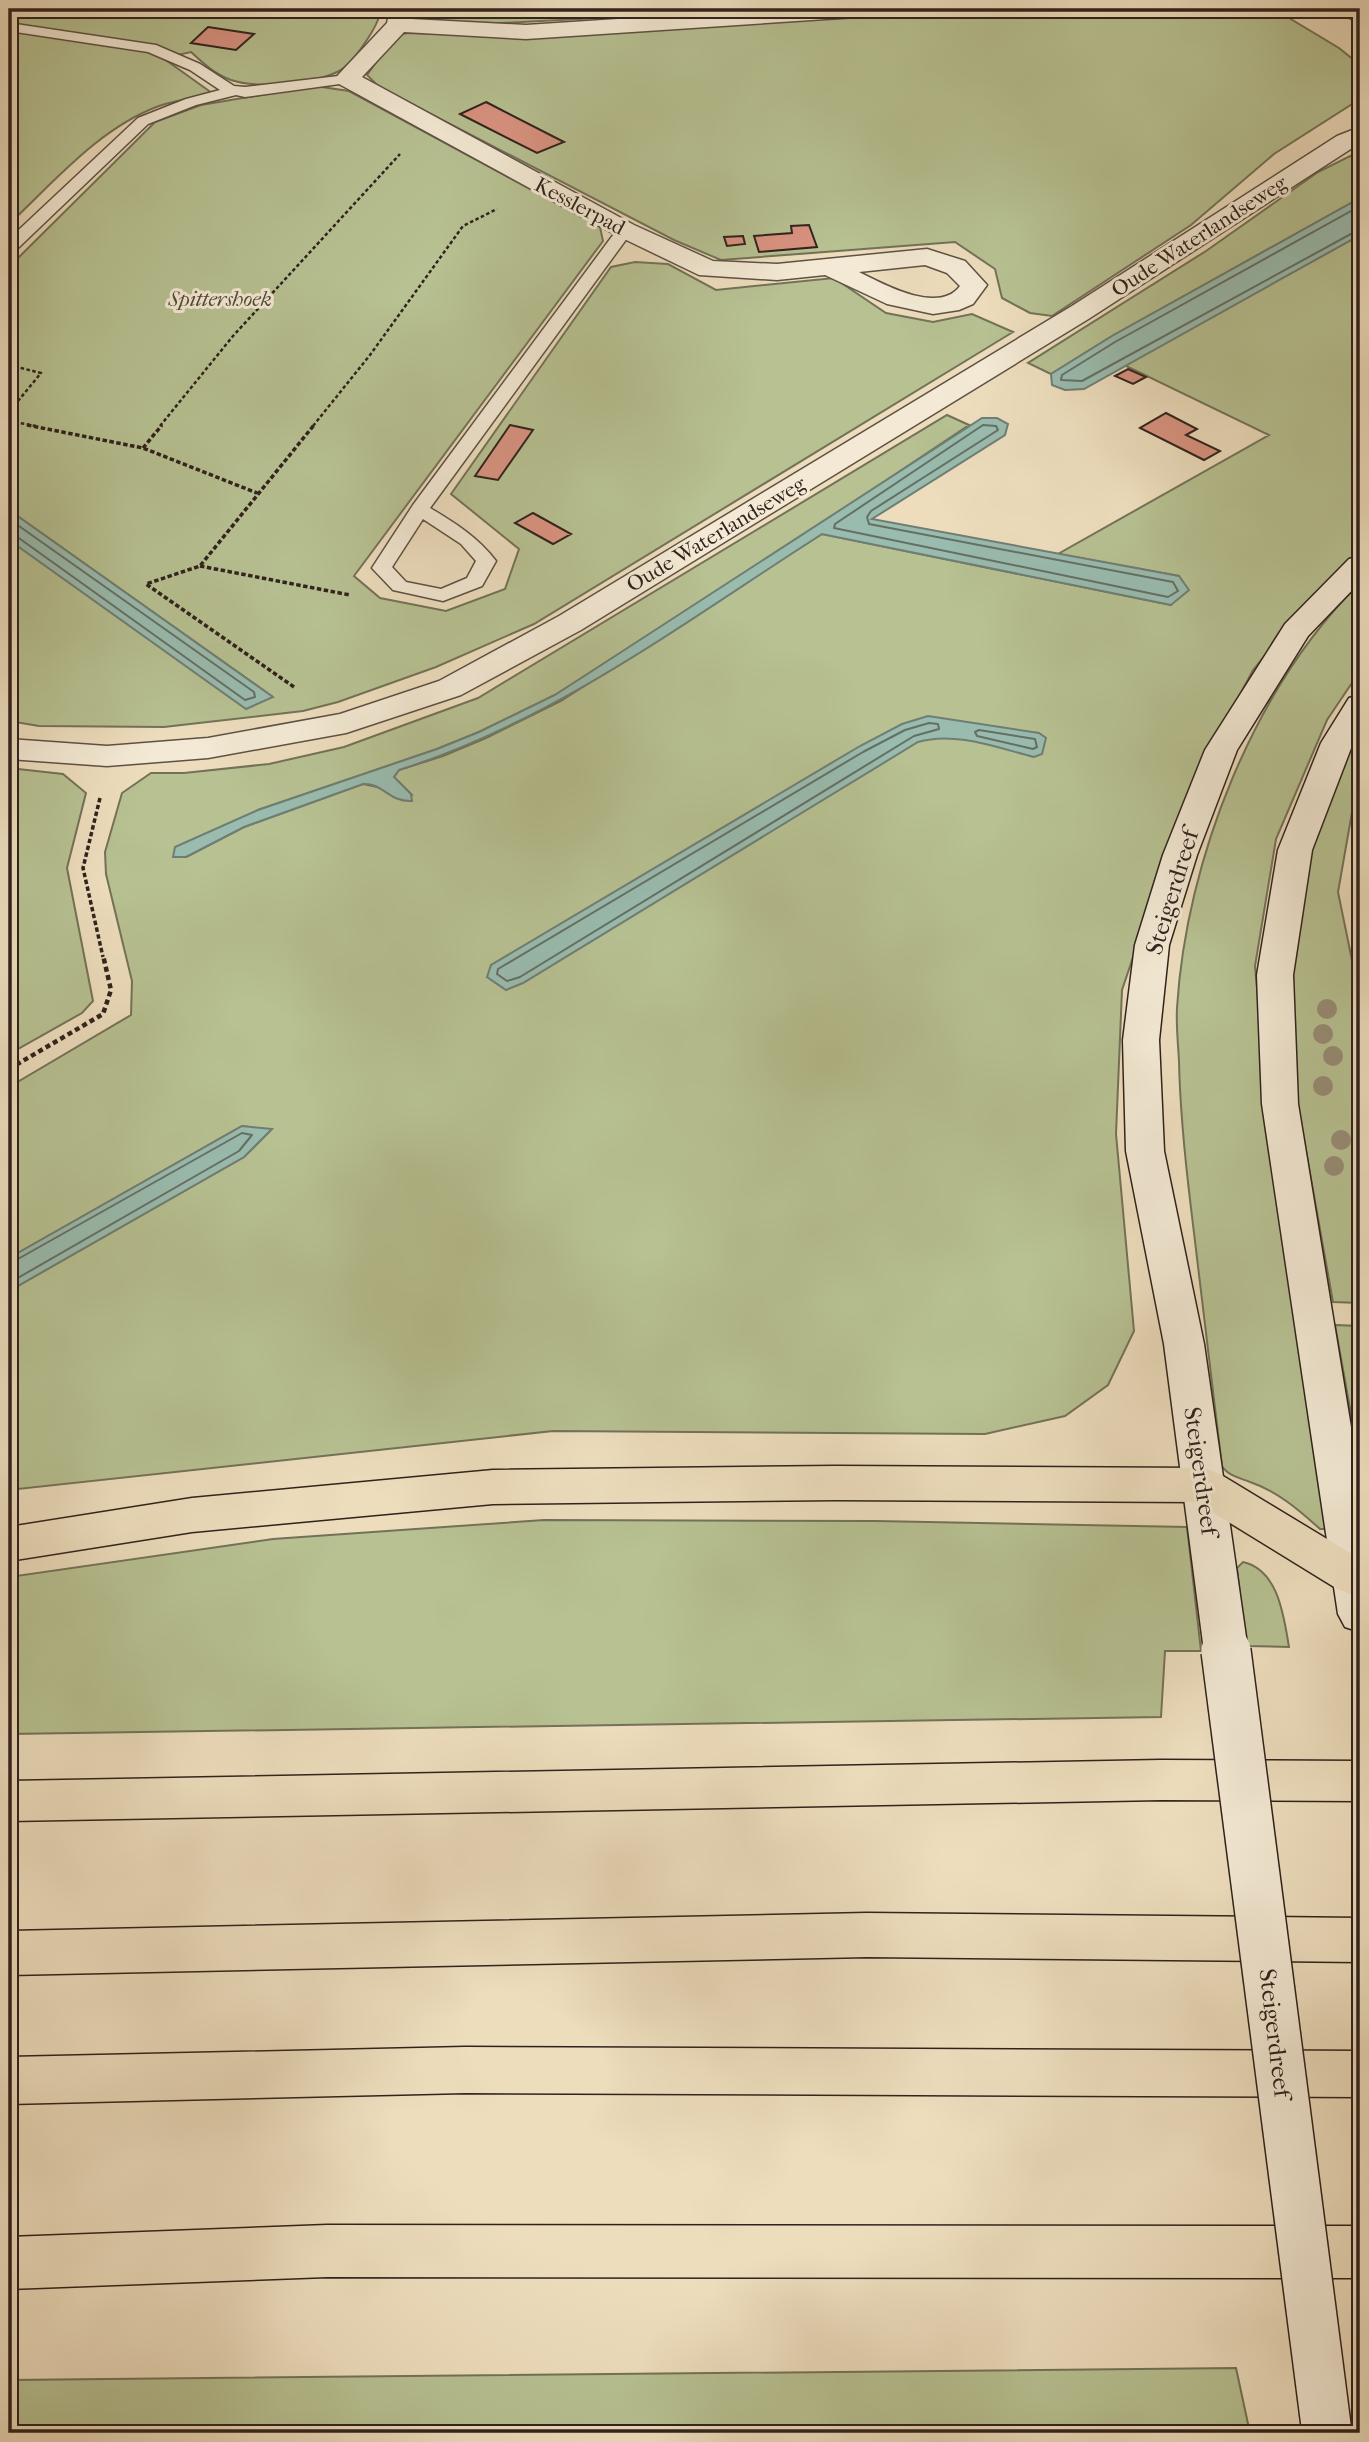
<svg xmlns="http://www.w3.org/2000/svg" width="1369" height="2442" viewBox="0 0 1369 2442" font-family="'IM FELL French Canon',serif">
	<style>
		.green { fill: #b7c192; stroke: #737258; stroke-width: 2 }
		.water { fill: #99bcaf; stroke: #6f7e75; stroke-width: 2 }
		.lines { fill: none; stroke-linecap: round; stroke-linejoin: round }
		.shore { stroke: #646f66; stroke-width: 2 }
		.building { fill: #d99381; stroke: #2f221d; stroke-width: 2 }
		.lane-casing { stroke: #5e5145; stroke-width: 3 }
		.street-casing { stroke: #5e5145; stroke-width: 3 }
		.secondary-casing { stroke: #2f221d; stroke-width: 3 }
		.highway-casing { stroke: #2f221d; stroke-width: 3 }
		.path-far2 { stroke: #2f221d; stroke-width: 2.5; stroke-dasharray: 3.5 2.5; stroke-linecap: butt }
		.path-far1 { stroke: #2f221d; stroke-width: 3.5; stroke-dasharray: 4.5 2.5; stroke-linecap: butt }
		.path { stroke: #2f221d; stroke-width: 4.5; stroke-dasharray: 5 3.5; stroke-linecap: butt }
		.lane { fill: #f3e9d4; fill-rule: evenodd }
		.street { fill: #f3e9d4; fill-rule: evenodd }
		.secondary { fill: #f3e9d4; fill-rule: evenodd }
		.highway { fill: #edddbd; fill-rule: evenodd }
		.secondary-bridge-casing { stroke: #2f221d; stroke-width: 52; stroke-linecap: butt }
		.secondary-bridge { stroke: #f3e9d4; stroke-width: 49 }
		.tree { fill: #978c75 }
		.labels { text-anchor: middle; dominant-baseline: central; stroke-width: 6; stroke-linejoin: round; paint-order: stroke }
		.far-street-label { font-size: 21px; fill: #2f221d; stroke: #f3e9d4 }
		.far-park-label { font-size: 21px; font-style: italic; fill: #514a3a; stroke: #f3e9d4 }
		.street-label { font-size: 24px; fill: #2f221d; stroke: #f3e9d4 }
	</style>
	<rect width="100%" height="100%" fill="#edddbd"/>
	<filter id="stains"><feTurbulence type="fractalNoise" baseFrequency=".00286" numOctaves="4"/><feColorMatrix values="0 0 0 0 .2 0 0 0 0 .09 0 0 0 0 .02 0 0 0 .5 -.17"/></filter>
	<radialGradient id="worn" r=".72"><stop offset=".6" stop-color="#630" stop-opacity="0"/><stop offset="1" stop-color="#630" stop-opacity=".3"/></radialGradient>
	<path class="green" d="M9,9H381C379,26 354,62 339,71C315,84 258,89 231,80C215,74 204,64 191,52L163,58L212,93C195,98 176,100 159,106C99,128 54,182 9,224Z
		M414,9H770L483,24L422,20Z
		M974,9H1274L1339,48L1360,65V99L1274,154L1191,225L1052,316L1030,313L1002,298L995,269L955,242L721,260L674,240L398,97L377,85L367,75L395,36L407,33L520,36Z
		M315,86L349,91L600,227L603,241L354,576L380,598L446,611L505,589L519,549L451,494L611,267L635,262L668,264L716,290L834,278L886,313L933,322L972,314L1013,332L534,624L436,667L338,702L303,711L164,727L39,726L9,721V539L273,697L9,510V267L155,122L201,105Z
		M1360,151V198L1112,336L1051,374L1028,363L1206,251L1318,172Z
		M1360,235V552L1321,588L1253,670L1190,789L1122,990L1116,1134L1134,1331L1108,1385L1065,1416L985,1434L553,1431L9,1490V1291L244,1157L271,1130L242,1126L9,1258V1087L131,1015L132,981L106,874L105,852L122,793L151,773H184L269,764L344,747L478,698L947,415L969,425L812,530L555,695L479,732L437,749L258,810L186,857L244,827L363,784L411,794L394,777L399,770L443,756L486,738L561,701L822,534L1171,605L1179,576L1058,554L1269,435L1124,365Z
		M1360,583V671L1327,720L1276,839L1255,966L1274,1177L1326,1529H1320C1299,1510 1277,1491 1250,1482C1240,1478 1228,1476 1222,1466C1211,1380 1201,1294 1191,1208C1185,1159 1180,1110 1179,1061C1178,1043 1176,1025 1177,1008C1186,860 1254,687 1360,583Z
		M1360,725V781L1354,801L1338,892L1360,999V1303L1333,1302L1298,1106L1290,964L1303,874L1350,742Z
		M9,768L63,774L86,793L67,868L93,1001L82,1013L9,1054Z
		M1335,1325L1360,1326V1464Z
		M544,1520L876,1521L1187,1527L1201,1651H1165L1161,1717L9,1734V1577L273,1539Z
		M1243,1562C1279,1570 1284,1618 1289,1647L1246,1646L1237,1568Z
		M1236,2368L1250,2433H9V2380Z"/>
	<path class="water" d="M1360,198V235L1084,389L1065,390L1052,385L1051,374L1112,336Z
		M982,418H997L1008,424L1005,435L872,519L1179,576L1189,590L1171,605L822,534C686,621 554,721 399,770L394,777L411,794L412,801C388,802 384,783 363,784L244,827L186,857H173L175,847L258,810L437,749L479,732L555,695Z
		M9,510L273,697L246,709L9,540Z
		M928,716L1039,733L1046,738L1042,754L1034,757C998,748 955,731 918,742L523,983L506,990L487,977L491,965L860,746L902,724Z
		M242,1126L272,1129L244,1157L9,1291V1258Z"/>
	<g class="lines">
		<path class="shore" d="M1360,206L1115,342L1062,375L1061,380L1082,381L1360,229
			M983,425L996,426L998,430L871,511L867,517L869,524L1173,582L1178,591L1168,597L834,528L835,524Z
			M9,519L254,692L255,697L245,700L16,536L9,534
			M929,723L938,724L939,729L914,736L520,977L507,981L497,974L498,969L863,752L905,730Z
			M979,730L1035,739L1037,747L1033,749L977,736L975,732Z
			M9,1264L242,1133L252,1135L239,1151L9,1283"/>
	</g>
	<path class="building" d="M208,27L254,34L236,50L191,43Z
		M486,102L564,142L537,153L460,114Z
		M809,225L817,247L759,252L754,236L792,233L791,226Z
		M743,236L745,244L727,246L724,237Z
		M1128,369L1146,377L1133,384L1115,376Z
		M1166,413L1197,429L1186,435L1220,451L1204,460L1140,428Z
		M510,425L533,430L498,480L475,476Z
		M533,513L571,534L553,544L515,523Z"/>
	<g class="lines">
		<g class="lane-casing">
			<path id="lane" d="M9,23L156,45L200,64L234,86L245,87L347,75L354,79L347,83L245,97L236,95L196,105L148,124L15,251L9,253V239L138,118L186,99L220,90L190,70L148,52L9,31Z
				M625,225L633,230L430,508C455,523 478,537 496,561L482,586L443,601L393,590L372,568L413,505L619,227ZM423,519L461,544L476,561L467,578L441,589L406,582L392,567Z"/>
		</g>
		<g class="street-casing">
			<path id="street" d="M390,9H412L411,19L526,25L773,9H883L880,14L872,16L526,39L404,32L362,77L634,225L713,261L777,264L927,249L965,261L987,285L973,304L959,310L933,314L887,304L825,275L777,280L699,275L616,235L339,84L335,79L339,74L387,23ZM925,265L947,273L960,286C939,315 883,284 859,272Z
				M1337,9H1360V22L1340,14Z
				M1360,127V143L1090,318L581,630L461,695L346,733L208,758L107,766L9,759V739L107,746L208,738L340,714L439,681L559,616L1072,306L1337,136Z"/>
		</g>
		<g class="secondary-casing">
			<path id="secondary" d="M1360,556V582L1308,636L1237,750L1197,855L1169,945L1159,1040L1164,1151L1204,1344L1248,1651L1242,1664L1226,1669L1210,1664L1204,1651L1164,1344L1126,1151L1123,1040L1135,945L1163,855L1205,750L1285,624L1349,559Z
				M1360,695V731L1353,743L1312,850L1293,975L1298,1104L1360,1482V1632L1345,1627L1338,1614L1262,1104L1257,975L1278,850L1321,743L1349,698Z"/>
		</g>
		<g class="highway-casing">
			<path id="highway" d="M836,1466L1203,1468L1218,1473L1360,1559V1593L1354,1595L1339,1590L1196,1502L836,1500L493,1504L192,1532L9,1561V1527L192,1498L493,1470Z
				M1161,1760L1360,1761V1801L1161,1800L9,1821V1781Z
				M867,1913L1360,1918V1962L867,1957L9,1975V1931Z
				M465,2047L1360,2051V2097L465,2093L9,2104V2057Z
				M327,2225L1360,2226V2278L327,2277L9,2289V2237Z"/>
		</g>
		<path class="path-far2" d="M1290,9L1305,16
			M9,365L41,373L9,412
			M9,421L36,426
			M160,426L233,336L400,154
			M313,426L370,355L463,226L497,209"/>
		<path class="path-far1" d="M27,425L143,448L257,493
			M143,448L162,425
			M200,566L350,595
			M294,687L146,584L200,566L314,425
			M100,798L83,868L103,957
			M1360,839L1356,883L1360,909"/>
		<path class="path" d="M9,1069L103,1014L111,990L103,955"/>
		<use href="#lane" class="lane"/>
		<use href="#street" class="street"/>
		<use href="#secondary" class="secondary"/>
		<use href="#highway" class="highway"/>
		<g class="secondary-bridge-casing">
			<path id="secondary-bridge" d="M1226,1651L1327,2433"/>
		</g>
		<use href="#secondary-bridge" class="secondary-bridge"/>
	</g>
	<g class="tree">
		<circle cx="1327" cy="1009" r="10"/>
		<circle cx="1323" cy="1034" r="10"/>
		<circle cx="1333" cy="1056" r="10"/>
		<circle cx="1323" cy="1086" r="10"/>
		<circle cx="1341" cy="1140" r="10"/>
		<circle cx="1334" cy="1166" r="10"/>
	</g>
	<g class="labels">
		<g class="far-street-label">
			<text transform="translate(580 206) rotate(28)">Kesslerpad</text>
			<text transform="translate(1199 236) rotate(-33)">Oude Waterlandseweg</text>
			<text transform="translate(716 534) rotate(-31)">Oude Waterlandseweg</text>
		</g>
		<g class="far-park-label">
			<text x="220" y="299">Spittershoek</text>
		</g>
		<g class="street-label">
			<text transform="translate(1172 892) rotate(-73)">Steigerdreef</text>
			<text transform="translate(1201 1471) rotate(82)">Steigerdreef</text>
			<text transform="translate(1275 2033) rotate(83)">Steigerdreef</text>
		</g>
	</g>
	<rect width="1369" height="2442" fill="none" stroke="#edddbd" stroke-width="35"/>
	<rect x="10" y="10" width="1348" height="2421" fill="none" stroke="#2f221d" stroke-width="3.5"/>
	<rect x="18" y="18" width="1334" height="2407" fill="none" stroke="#2f221d" stroke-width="2"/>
	<rect width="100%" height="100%" filter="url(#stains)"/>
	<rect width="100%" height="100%" fill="url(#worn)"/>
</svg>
